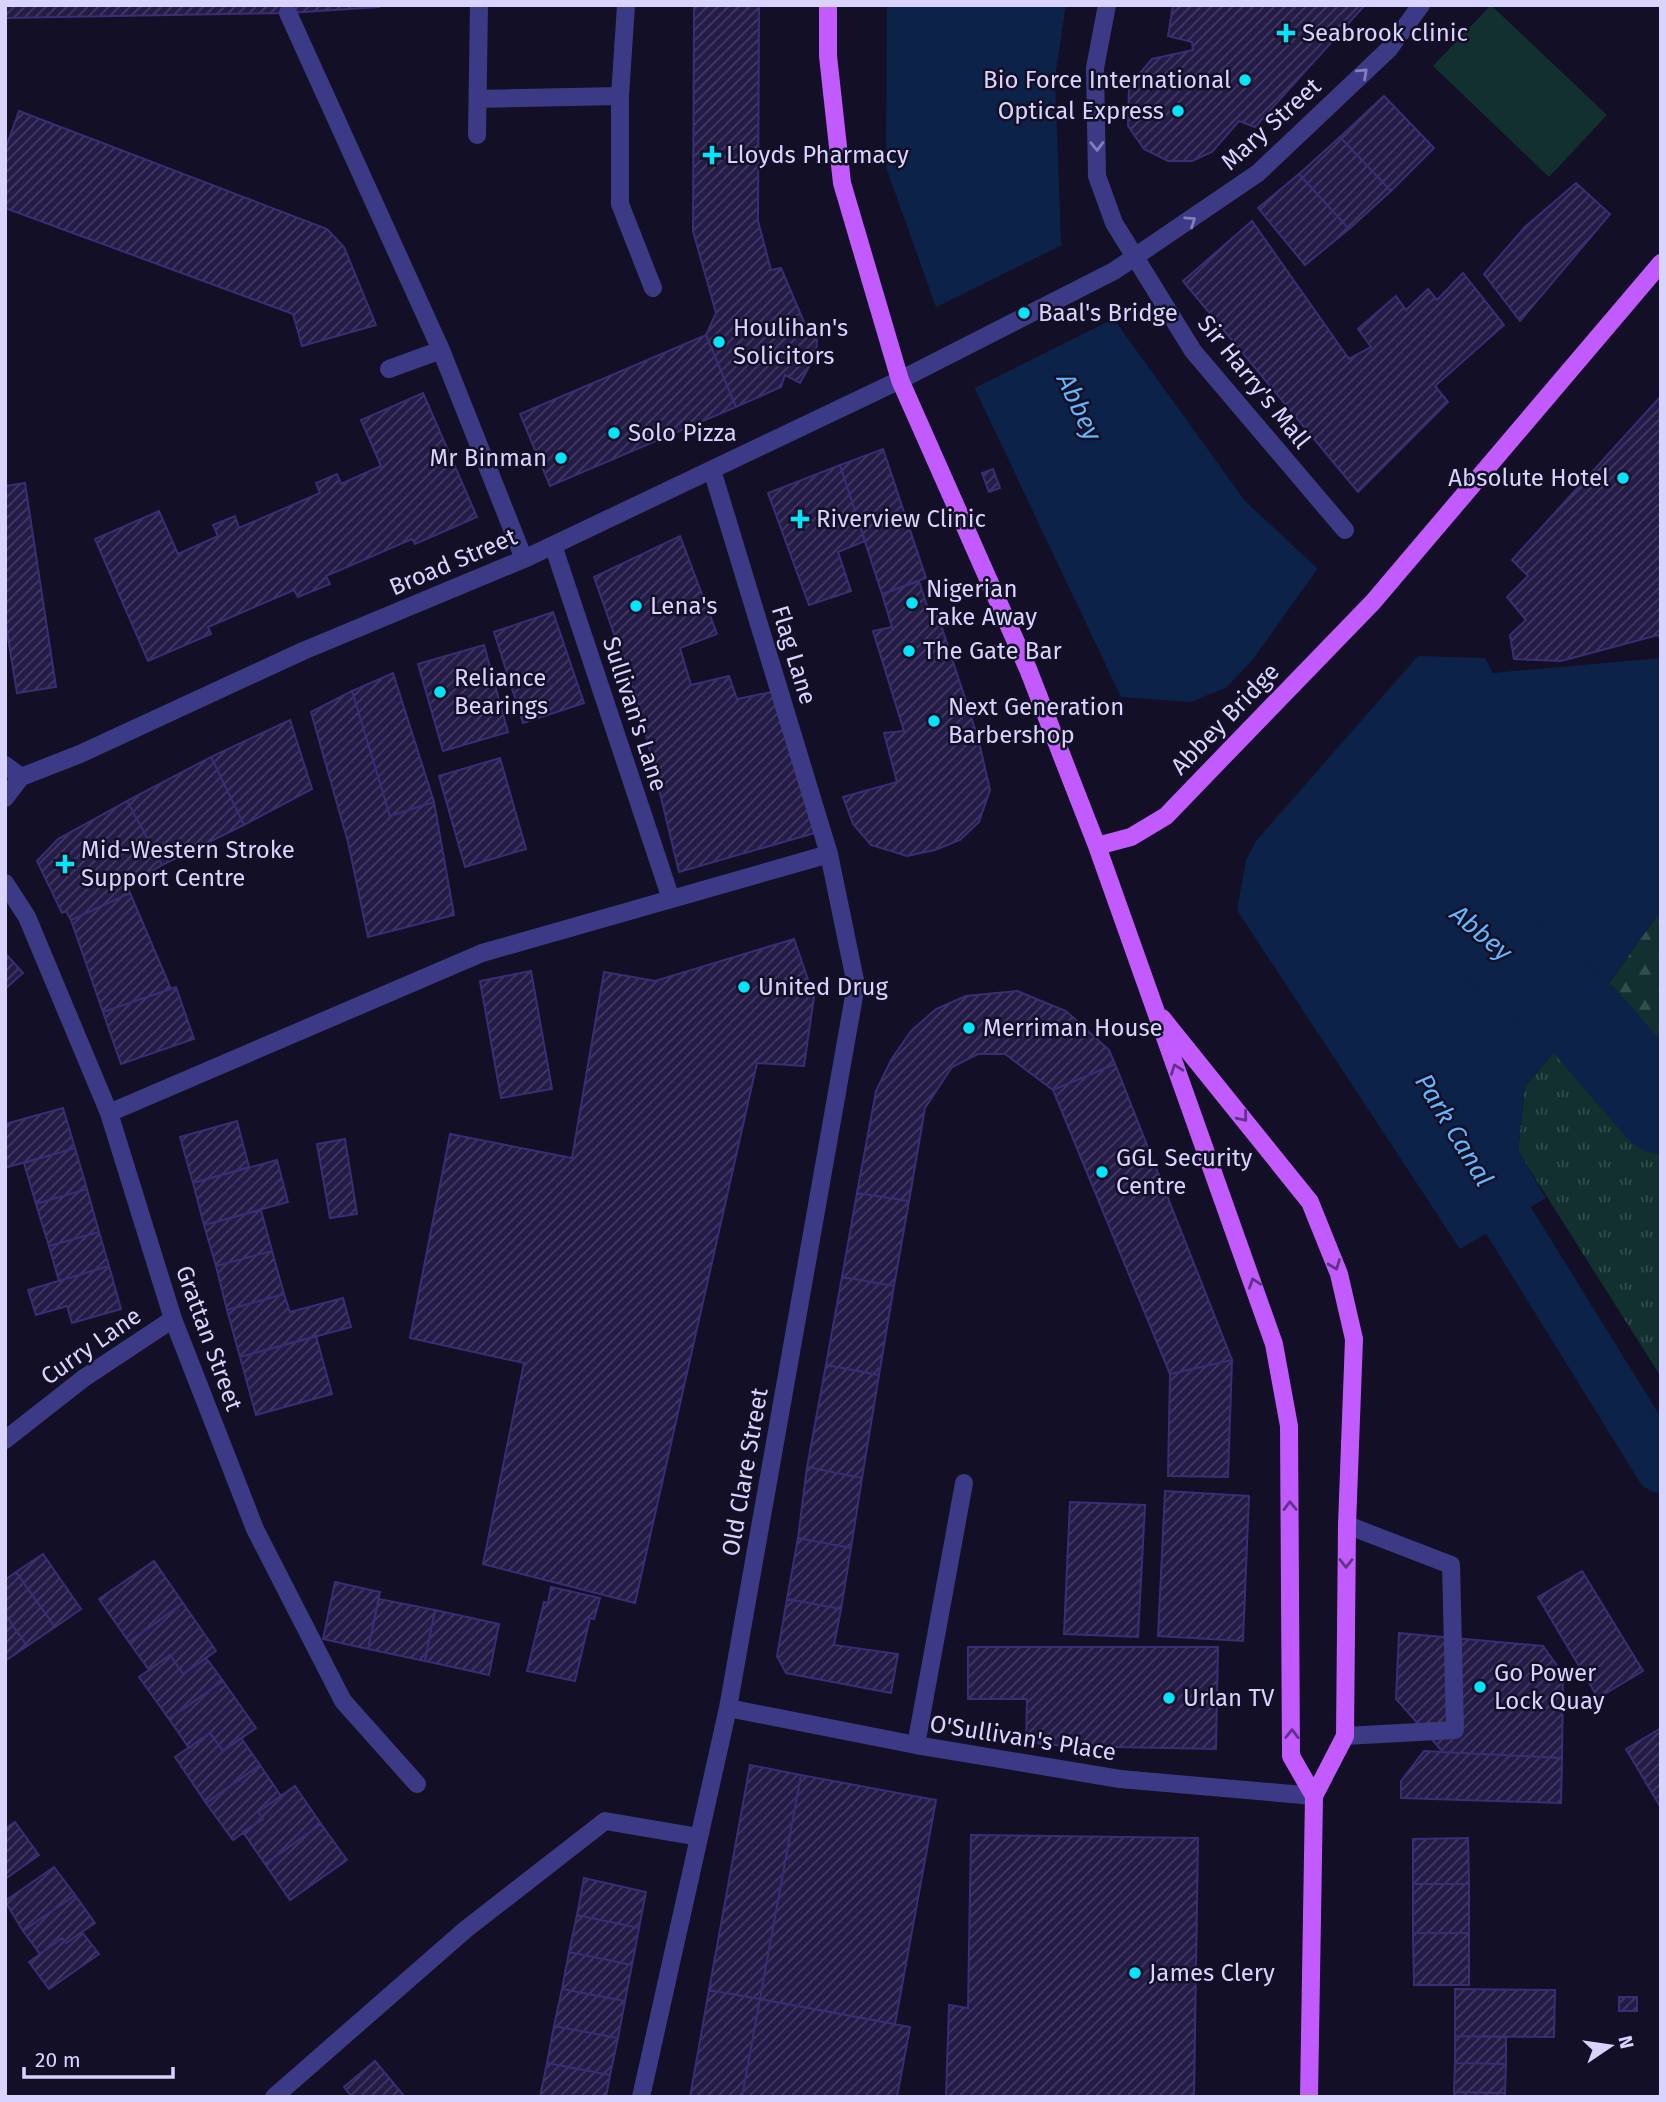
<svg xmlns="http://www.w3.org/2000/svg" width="1666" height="2102" viewBox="0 0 1666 2102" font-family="'Fira Sans',sans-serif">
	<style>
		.grass { fill: url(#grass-tufts) }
		.forest { fill: url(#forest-firs) }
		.pitch { fill: #12302f }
		.water { fill: #0c2248 }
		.pier { fill: #130f26 }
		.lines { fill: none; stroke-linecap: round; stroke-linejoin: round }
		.canal { stroke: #0c2248; stroke-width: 52 }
		.river { stroke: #0c2248; stroke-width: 89 }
		.building { fill: url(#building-hatch); stroke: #3b2d73; stroke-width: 2 }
		.minor { stroke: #3d3a85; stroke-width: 18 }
		.major { stroke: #c25bff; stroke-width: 18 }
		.oneway { stroke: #837fbc }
		.oneway2 { stroke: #623188 }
		.poi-dot { fill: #00e5ff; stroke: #130f26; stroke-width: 2.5 }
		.labels { text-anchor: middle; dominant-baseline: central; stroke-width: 5; stroke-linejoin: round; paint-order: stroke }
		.poi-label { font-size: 24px; fill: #d9d4ff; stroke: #130f26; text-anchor: start }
		.street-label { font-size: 24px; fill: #d9d4ff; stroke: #130f26 }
		.water-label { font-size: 26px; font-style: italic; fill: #62b6ff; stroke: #130f26 }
	</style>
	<defs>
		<pattern id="grass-tufts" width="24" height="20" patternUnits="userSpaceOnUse" patternTransform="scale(1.75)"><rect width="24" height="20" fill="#12302f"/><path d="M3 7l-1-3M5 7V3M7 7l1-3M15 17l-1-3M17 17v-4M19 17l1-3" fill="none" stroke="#344d4e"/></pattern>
		<pattern id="forest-firs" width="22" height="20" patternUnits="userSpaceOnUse" patternTransform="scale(1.75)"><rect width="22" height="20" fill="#12302f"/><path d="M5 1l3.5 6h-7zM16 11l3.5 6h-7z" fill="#344d4e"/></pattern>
		<pattern id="building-hatch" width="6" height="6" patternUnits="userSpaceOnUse" patternTransform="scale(1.75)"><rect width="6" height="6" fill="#241b47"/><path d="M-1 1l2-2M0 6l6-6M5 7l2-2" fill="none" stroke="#433b63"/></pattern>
	</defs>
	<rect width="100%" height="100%" fill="#130f26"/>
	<path class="grass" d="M1558,1048L1661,1156V1377L1518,1151L1525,1086Z"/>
	<path class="forest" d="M1661,910V1061L1605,989Z"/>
	<path class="pitch" d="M1491,5L1607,115L1549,177L1433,66Z"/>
	<path class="water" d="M887,5H1066L1055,77L1061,242L1087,282L1245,501L1390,636L1418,656L1485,658L1493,673L1661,658V910L1583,1019L1525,1086L1518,1151L1546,1198L1460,1249L1237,910L1121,697L936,307L886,167Z"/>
	<path class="pier" d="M1064,244L1113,319L975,388L936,307Z
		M1318,568L1390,636L1418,656L1256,841L1246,860L1237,910L1121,697L1191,702L1227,687L1253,659Z"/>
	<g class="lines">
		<path class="canal" d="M1471,1160L1661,1467"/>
		<path class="river" d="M1489,940L1583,1019L1661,1109"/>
	</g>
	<path class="building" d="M5,5H379V7L288,13L5,18Z
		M694,5H759L758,221L771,270L781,268L804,322L800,332L817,339L816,354L800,383L785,375L781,387L736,407L706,335L716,313L693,231Z
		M1173,5H1365L1255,127L1239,121L1212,152L1192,161H1168L1144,149L1128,126L1129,86L1152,59L1193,50L1192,42L1168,36Z
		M1384,96L1434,148L1391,191L1340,137Z
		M19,111L327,229L344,247L376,325L302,346L293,314L5,208V150Z
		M1340,137L1391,191L1349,229L1299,174Z
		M1299,174L1349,229L1305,265L1258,208Z
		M1576,183L1610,214L1520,321L1484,274L1525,227Z
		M1252,221L1349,359L1371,347L1358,329L1396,296L1406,310L1428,289L1437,300L1463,273L1504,325L1435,386L1448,402L1358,492L1183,281Z
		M706,335L736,407L550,486L520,414Z
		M423,393L477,517L415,544L412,539L326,576L330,584L298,597L294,590L208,627L211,634L148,661L95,539L159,511L178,554L218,536L213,525L235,516L239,528L320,493L316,483L337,474L341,484L381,466L361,420Z
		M1661,396V638L1658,635L1561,661L1514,659L1510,635L1526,620L1507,597L1528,576L1512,560Z
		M883,449L926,578L882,594L840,465Z
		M840,465L865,541L838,552L851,591L809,605L768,493Z
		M993,469L1000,488L989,492L982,473Z
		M25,483L56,687L17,693L5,619V486Z
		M680,536L717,634L680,648L691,685L729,676L737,699L777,691L825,830L679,872L638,702L594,577Z
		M919,581L931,618L938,616L978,738L990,790L979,822L960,840L935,850L907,856L871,845L853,824L843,797L897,782L884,733L904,731L873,631L892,627L882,594Z
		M553,612L584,703L523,723L494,632Z
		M484,645L508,732L443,751L418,664Z
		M393,673L434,802L390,816L352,691Z
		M352,691L390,816L434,802L454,915L368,937L348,842L311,712Z
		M290,720L312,789L244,825L211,757Z
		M211,757L244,825L162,865L127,801Z
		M500,758L526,849L465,867L439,776Z
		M127,801L162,865L127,885L130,893L71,920L66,911L62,913L37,861L58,839Z
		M130,893L171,989L103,1012L71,920Z
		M794,939L814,997L804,1066L757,1063L635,1603L483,1564L524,1363L410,1338L450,1134L572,1158L604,972L655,981Z
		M5,953L23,973L5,989Z
		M531,971L552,1089L501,1098L480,981Z
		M176,987L194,1039L121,1064L103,1012Z
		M1017,991L1066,1011L1109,1050L1115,1064L1053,1090L1005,1054H978L952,1067L925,1108L909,1201L857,1193L876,1091L891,1060L911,1031L936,1009L966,996Z
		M1115,1064L1232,1360L1170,1374L1053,1090Z
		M63,1108L75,1148L5,1168V1124Z
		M237,1121L249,1167L193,1183L180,1137Z
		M345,1139L357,1214L330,1218L317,1144Z
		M75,1148L87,1189L36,1204L24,1163Z
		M277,1160L288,1202L204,1225L193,1183Z
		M87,1189L99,1232L49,1246L36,1204Z
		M857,1193L909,1201L894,1286L842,1277Z
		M261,1210L272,1251L216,1266L204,1225Z
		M99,1232L109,1266L59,1281L49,1246Z
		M272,1251L284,1294L227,1310L216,1266Z
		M109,1266L121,1309L72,1323L67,1306L36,1315L28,1290Z
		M842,1277L894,1286L879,1375L826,1365Z
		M284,1294L290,1312L343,1298L351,1327L240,1357L227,1310Z
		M316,1336L332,1394L256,1415L240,1357Z
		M1232,1360L1228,1477L1168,1476L1170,1374Z
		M826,1365L879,1375L862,1478L807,1467Z
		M807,1467L862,1478L851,1548L798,1538Z
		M1165,1491L1249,1496L1243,1641L1158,1636Z
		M1070,1502L1145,1505L1138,1637L1064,1634Z
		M798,1538L851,1548L841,1609L787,1599Z
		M43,1554L81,1609L55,1627L16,1572Z
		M154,1561L183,1603L129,1642L99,1599Z
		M1582,1571L1643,1671L1598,1698L1538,1597Z
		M16,1572L55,1627L27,1646L5,1614V1580Z
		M335,1582L380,1592L368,1649L323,1639Z
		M551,1587L600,1598L594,1619L590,1618L575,1681L527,1671L544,1602L548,1603Z
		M379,1599L435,1610L425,1661L368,1649Z
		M787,1599L841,1609L834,1645L898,1654L891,1693L786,1673L777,1656Z
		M183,1603L216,1651L183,1674L170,1655L149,1670L129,1642Z
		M435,1610L499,1624L489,1675L425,1661Z
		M5,1614L27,1646L5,1661Z
		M1399,1633L1543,1646L1563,1674L1562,1758L1443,1752L1396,1699Z
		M968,1647H1218L1216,1749L1065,1746L1026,1742L1027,1699H968Z
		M170,1655L183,1674L206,1658L223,1681L169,1719L139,1677Z
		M223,1681L256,1728L223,1751L210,1733L189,1748L169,1719Z
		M1661,1728V1808L1626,1749Z
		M210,1733L223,1751L241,1738L260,1765L206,1803L175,1757Z
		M1424,1751L1562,1758L1561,1803L1401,1798V1781Z
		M260,1765L281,1796L258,1812L263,1819L233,1840L206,1803Z
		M750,1765L801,1775L760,1999L709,1990Z
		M801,1775L936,1800L895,2024L760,1999Z
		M295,1786L321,1824L265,1864L243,1832L263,1819L258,1812Z
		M15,1822L39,1855L5,1879V1829Z
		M321,1824L347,1860L290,1900L265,1864Z
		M971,1835L1198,1838L1194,2097H946L949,2005L968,2008Z
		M1468,1838L1469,1884H1413V1839Z
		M54,1867L75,1895L23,1931L5,1901Z
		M584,1878L646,1892L639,1928L577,1915Z
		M1413,1884H1469V1933H1413Z
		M75,1895L95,1923L66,1943L62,1938L40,1954L23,1931Z
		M577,1915L639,1928L632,1965L569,1952Z
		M82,1932L99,1954L49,1989L29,1962L62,1938L66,1943Z
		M1413,1933H1469V1985H1414Z
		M569,1952L632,1965L625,2001L562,1989Z
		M562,1989L625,2001L618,2038L554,2026Z
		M1455,1989L1555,1990L1554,2037L1455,2036Z
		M709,1990L760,1999L742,2097H690Z
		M1619,1997H1637V2011H1619Z
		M760,1999L910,2027L897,2097H742Z
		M554,2026L618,2038L610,2075L547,2063Z
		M1455,2036L1506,2037V2064L1455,2063Z
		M375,2061L405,2097H352L344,2087Z
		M547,2063L610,2075L606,2097H540Z
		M1455,2063L1506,2064L1505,2093L1454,2092Z
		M1454,2092L1505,2093V2097H1454Z"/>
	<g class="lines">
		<path class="minor" d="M626,5L620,96V204L653,288
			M1107,5L1095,68L1097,176L1114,223L1193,351L1345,530
			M288,13L441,350L524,559
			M478,99L620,96
			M477,135L479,5
			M389,369L441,350
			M553,545L671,899
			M5,765L21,777
			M21,777L80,754L303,651L524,559L900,380L1114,271L1258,173L1389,49L1421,5
			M5,798L21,777
			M5,883L27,917L109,1113L173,1319L255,1529L343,1701L417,1784
			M109,1113L482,953L829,854
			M5,1440L84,1378L173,1319
			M728,1708L916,1745L1120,1779L1314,1796
			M1345,1736L1455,1730L1451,1565L1347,1525
			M916,1745L964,1483
			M274,2097L465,1930L605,1821L699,1837
			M641,2097L728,1708L856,985L829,854L712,470"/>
		<path class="major" d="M828,5V56L842,183L900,380L1028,669L1097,846L1274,1344L1289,1426L1291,1756L1314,1796
			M1097,846L1131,837L1166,816L1220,760L1373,602L1661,263
			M1162,1018L1310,1202L1339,1274L1354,1339L1347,1525L1345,1736L1314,1796L1309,2097"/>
	</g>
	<defs><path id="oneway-chevron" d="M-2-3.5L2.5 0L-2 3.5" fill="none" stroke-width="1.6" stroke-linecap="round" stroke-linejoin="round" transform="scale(1.75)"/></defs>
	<g class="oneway">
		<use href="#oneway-chevron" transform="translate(1363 73) rotate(-43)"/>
		<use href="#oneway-chevron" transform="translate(1097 146) rotate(89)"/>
		<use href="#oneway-chevron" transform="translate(1191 221) rotate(-34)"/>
	</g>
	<g class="oneway2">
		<use href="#oneway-chevron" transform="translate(1176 1069) rotate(-110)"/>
		<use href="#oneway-chevron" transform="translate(1243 1117) rotate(51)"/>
		<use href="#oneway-chevron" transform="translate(1335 1265) rotate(69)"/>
		<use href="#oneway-chevron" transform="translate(1254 1283) rotate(-109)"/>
		<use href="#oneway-chevron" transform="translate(1290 1506) rotate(-91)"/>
		<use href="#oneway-chevron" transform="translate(1346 1563) rotate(90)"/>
		<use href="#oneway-chevron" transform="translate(1292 1734) rotate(-89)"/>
	</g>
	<g class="poi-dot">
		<path d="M1282.5 22.5h7v7h7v7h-7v7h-7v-7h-7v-7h7z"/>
		<circle cx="1245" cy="80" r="7"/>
		<circle cx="1178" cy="111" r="7"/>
		<path d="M708.5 144.5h7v7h7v7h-7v7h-7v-7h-7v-7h7z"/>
		<circle cx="1024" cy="313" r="7"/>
		<circle cx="719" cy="342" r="7"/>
		<circle cx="614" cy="433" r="7"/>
		<circle cx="561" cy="458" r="7"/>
		<circle cx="1623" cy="478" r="7"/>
		<path d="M796.5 508.5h7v7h7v7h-7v7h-7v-7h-7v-7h7z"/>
		<circle cx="912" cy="603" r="7"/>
		<circle cx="636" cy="606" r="7"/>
		<circle cx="909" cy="651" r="7"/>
		<circle cx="440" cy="692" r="7"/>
		<circle cx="934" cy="721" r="7"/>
		<path d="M61.5 853.5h7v7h7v7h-7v7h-7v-7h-7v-7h7z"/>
		<circle cx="744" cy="987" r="7"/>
		<circle cx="969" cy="1028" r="7"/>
		<circle cx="1102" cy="1172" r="7"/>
		<circle cx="1480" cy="1687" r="7"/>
		<circle cx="1169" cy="1698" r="7"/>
		<circle cx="1135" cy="1973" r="7"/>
	</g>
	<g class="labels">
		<g class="poi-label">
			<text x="1302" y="33">Seabrook clinic</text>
			<text x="1231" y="80" text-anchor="end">Bio Force International</text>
			<text x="1164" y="111" text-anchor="end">Optical Express</text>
			<text x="726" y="155">Lloyds Pharmacy</text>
			<text x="1038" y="313">Baal's Bridge</text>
			<text x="733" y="328">Houlihan's<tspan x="733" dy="28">Solicitors</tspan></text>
			<text x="628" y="433">Solo Pizza</text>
			<text x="547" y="458" text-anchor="end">Mr Binman</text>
			<text x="1609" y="478" text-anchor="end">Absolute Hotel</text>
			<text x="816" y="519">Riverview Clinic</text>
			<text x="926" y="589">Nigerian<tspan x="926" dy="28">Take Away</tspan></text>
			<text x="650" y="606">Lena's</text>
			<text x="923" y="651">The Gate Bar</text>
			<text x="454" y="678">Reliance<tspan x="454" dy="28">Bearings</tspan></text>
			<text x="948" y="707">Next Generation<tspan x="948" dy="28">Barbershop</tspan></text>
			<text x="81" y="850">Mid-Western Stroke<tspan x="81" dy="28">Support Centre</tspan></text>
			<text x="758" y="987">United Drug</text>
			<text x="983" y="1028">Merriman House</text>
			<text x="1116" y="1158">GGL Security<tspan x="1116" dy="28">Centre</tspan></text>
			<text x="1494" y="1673">Go Power<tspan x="1494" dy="28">Lock Quay</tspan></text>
			<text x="1183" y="1698">Urlan TV</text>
			<text x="1149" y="1973">James Clery</text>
		</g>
		<g class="street-label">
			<text transform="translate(1271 124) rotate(-42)">Mary Street</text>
			<text transform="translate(1254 382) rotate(51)">Sir Harry's Mall</text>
			<text transform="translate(453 562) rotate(-23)">Broad Street</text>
			<text transform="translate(794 655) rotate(73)">Flag Lane</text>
			<text transform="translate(635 714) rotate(72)">Sullivan's Lane</text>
			<text transform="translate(1225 719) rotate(-46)">Abbey Bridge</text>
			<text transform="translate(209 1338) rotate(70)">Grattan Street</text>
			<text transform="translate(91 1346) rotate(-35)">Curry Lane</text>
			<text transform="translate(745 1472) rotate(-80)">Old Clare Street</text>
			<text transform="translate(1023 1738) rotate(9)">O'Sullivan's Place</text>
		</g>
		<g class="water-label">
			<text transform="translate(1079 407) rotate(65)">Abbey</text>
			<text transform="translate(1481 933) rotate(40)">Abbey</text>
			<text transform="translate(1454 1130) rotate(59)">Park Canal</text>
		</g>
	</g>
	<rect width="1666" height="2102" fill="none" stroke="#d9d4ff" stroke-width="14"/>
	<g transform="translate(1610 2046) rotate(77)" stroke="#130f26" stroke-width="5" paint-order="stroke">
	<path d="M0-5L12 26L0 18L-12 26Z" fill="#d9d4ff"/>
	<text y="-10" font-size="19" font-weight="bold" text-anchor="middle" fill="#d9d4ff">N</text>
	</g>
	<path d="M24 2067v10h149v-10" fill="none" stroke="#d9d4ff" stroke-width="3.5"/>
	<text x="35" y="2067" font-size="21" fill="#d9d4ff" stroke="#130f26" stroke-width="5" paint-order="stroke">20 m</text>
</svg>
